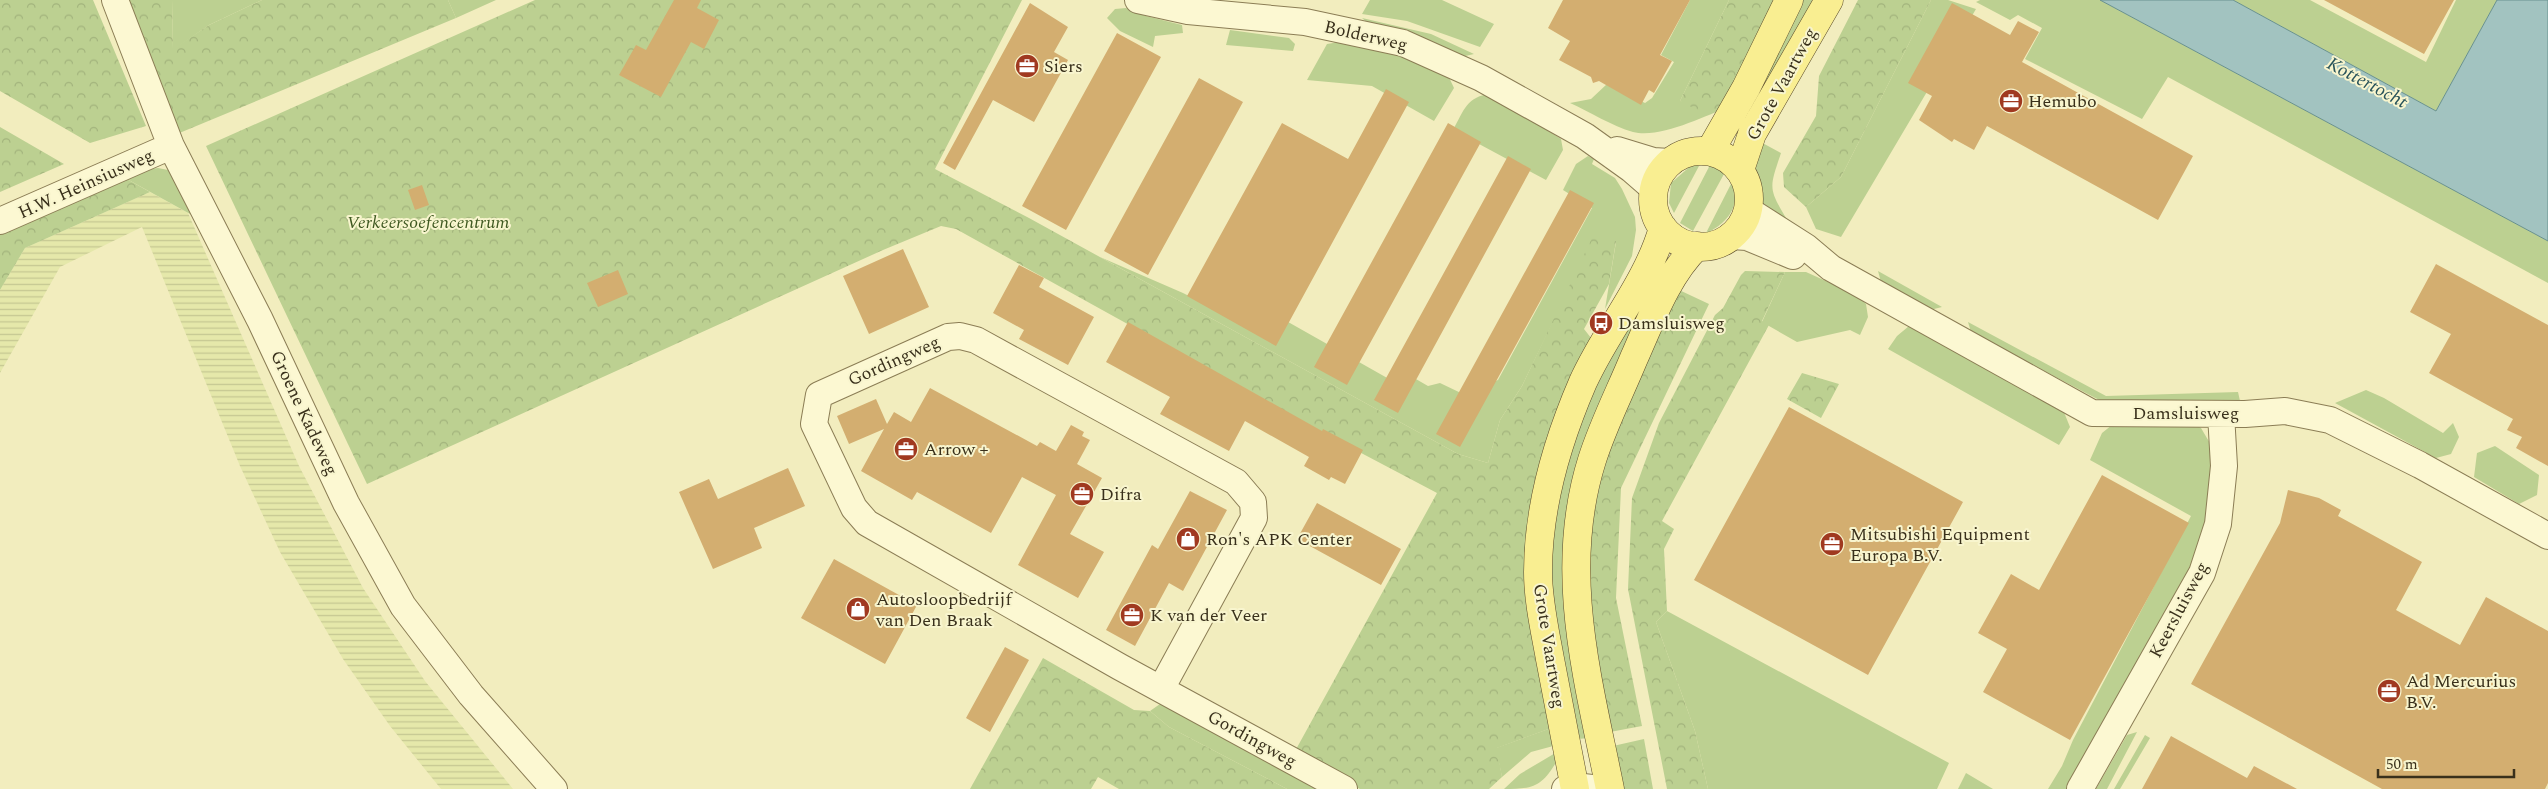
<svg xmlns="http://www.w3.org/2000/svg" width="2548" height="789" viewBox="0 0 2548 789" font-family="Spectral,serif">
	<style>
		.farmland { fill: url(#farmland-rules) }
		.grass { fill: #bcd091 }
		.forest { fill: url(#forest-crowns) }
		.water { fill: #a2c3c0; stroke: #68918f }
		.building { fill: #d3ae70 }
		.lines { fill: none; stroke-linecap: round; stroke-linejoin: round }
		.minor-casing { stroke: #8b7d55; stroke-width: 28 }
		.major-casing { stroke: #59492a; stroke-width: 29 }
		.minor { stroke: #fcf8d2; stroke-width: 26 }
		.major { stroke: #f9ee91; stroke-width: 28 }
		.labels { text-anchor: middle; dominant-baseline: central; stroke-width: 4; stroke-linejoin: round; paint-order: stroke }
		.street-label { font-size: 18px; fill: #39301b; stroke: #f8f5ce }
		.poi-label { font-size: 18px; fill: #39301b; stroke: #f8f5ce; text-anchor: start }
		.park-label { font-size: 18px; font-style: italic; fill: #3e5820; stroke: #f8f5ce }
		.water-label { font-size: 19px; font-style: italic; fill: #29545b; stroke: #f8f5ce }
	</style>
	<defs>
		<pattern id="farmland-rules" width="6" height="5" patternUnits="userSpaceOnUse" patternTransform="scale(1.25)"><rect width="6" height="5" fill="#e5e8aa"/><path d="M0 2.5h6" fill="none" stroke="#c5c792"/></pattern>
		<pattern id="forest-crowns" width="20" height="18" patternUnits="userSpaceOnUse" patternTransform="scale(1.25)"><rect width="20" height="18" fill="#bcd091"/><path d="M2 6a3 3 0 1 1 6 0M12 15a3 3 0 1 1 6 0" fill="none" stroke="#a2b37c"/></pattern>
	</defs>
	<rect width="100%" height="100%" fill="#f2edbe"/>
	<path class="farmland" d="M150,192L188,213L299,466L363,588L425,681L513,789H441L390,726L343,659L280,552L240,466L142,227L60,267L0,373V290L25,248Z"/>
	<path class="grass" d="M172,0H262L209,25L173,50Z
		M448,0H496L456,18Z
		M1370,0H1442L1494,24L1480,47L1407,21L1362,14Z
		M1690,0H1729L1680,101L1729,107C1704,116 1660,139 1633,132C1612,126 1590,112 1570,103L1591,99L1607,84L1645,103L1652,98L1674,62L1661,55Z
		M1803,0H1817L1751,121L1740,115Z
		M1931,0H1948L1976,9L1841,237L1816,229L1806,207L1841,177Z
		M1980,0H2100L2548,241V283L2168,77L2142,119L2025,59L2042,28L2018,15L2010,20L1976,2Z
		M2233,0H2310L2426,62L2456,0H2497L2436,111Z
		M1126,8L1146,16L1182,25L1183,33L1155,36L1153,47L1120,31L1107,18L1115,9Z
		M1362,18L1431,34L1474,54L1461,57L1372,27Z
		M1230,30L1289,38L1295,44L1293,51L1226,45Z
		M1339,42L1400,56L1446,71L1454,88L1434,121L1372,86L1307,80L1327,44Z
		M1491,94L1561,139L1563,150L1546,180L1453,130C1464,110 1467,96 1491,94Z
		M1757,140L1781,153C1769,189 1768,188 1788,221L1760,203L1753,170Z
		M1588,156L1594,159L1592,164L1615,178L1622,189L1635,217L1636,230L1632,256L1605,309L1616,242L1567,293L1522,386L1500,420L1488,463L1458,454L1100,257L1183,293L1231,317L1265,309L1389,379L1395,367L1428,386L1440,383L1463,394L1498,380L1592,208L1563,190L1576,164Z
		M1694,163L1699,166L1674,213L1669,203L1671,183Z
		M1710,165L1719,167L1724,174L1693,231L1680,223Z
		M158,168L178,172L210,225L125,178L144,170Z
		M1732,182C1742,205 1727,224 1706,233Z
		M1878,271L1942,307L1930,310L1881,282Z
		M1785,272H1806L1857,295L1866,304L1868,317L1860,335L1850,330L1797,342L1762,322Z
		M1653,273L1665,280L1610,379L1589,738L1578,739L1561,661L1550,571L1560,478L1585,402Z
		M1968,322L2106,396L2238,392L2240,401H2101L1971,332Z
		M1909,326L2061,405L2070,427L2059,445L1888,349L1897,336Z
		M2366,390L2384,398L2443,433L2453,423L2459,437L2451,454L2436,458L2335,403Z
		M2192,423L2201,428L2211,445V527L2199,556L2071,789H2048L2062,766L2073,740L2191,516L2090,460L2102,433L2112,425Z
		M2495,446L2539,475L2537,495L2519,504L2474,477L2477,453Z
		M1667,611L1949,763L1937,789H1708L1695,731L1656,622Z
		M1160,704L1326,789H1287L1169,727L1150,711Z
		M1554,727L1557,745L1531,752L1502,777L1496,748Z
		M2137,732L2107,789H2096L2127,735Z
		M2145,735L2150,738L2120,789H2114Z
		M1557,752L1558,759C1542,787 1534,789 1504,789L1520,774Z
		M1966,773L1993,789H1958Z"/>
	<path class="forest" d="M0,0H93L146,126L90,143L0,91Z
		M126,0H172L173,49L209,25L262,0H448L456,18L177,134Z
		M535,0H1022L935,169L1029,218L1458,454L1488,463L1500,420L1522,386L1592,238L1616,241L1609,284L1584,329L1595,343L1545,455L1554,727L1497,748L1502,777L1489,789H1360L1294,753L1437,493L1346,445L956,229L941,226L883,250L367,484L206,146Z
		M1729,0H1783L1729,107L1699,111L1680,101Z
		M1858,0H1931L1841,177L1806,207L1784,187L1783,173L1816,116L1819,76Z
		M0,127L64,164L0,192Z
		M125,178L150,192L25,248L0,290V231Z
		M1745,271L1785,272L1762,321L1769,325L1662,521L1674,529L1664,549L1667,611L1656,622L1695,731L1708,789H1667L1628,589L1632,498L1659,423L1715,315L1723,308L1741,275Z
		M1677,289L1709,304L1621,488L1616,598L1642,726L1610,732L1588,622L1583,542L1595,481Z
		M1802,373L1839,384L1821,418L1787,399Z
		M1043,658L1134,710L1150,711L1169,727L1287,789H1119L1098,777L1091,789H970Z
		M1644,739L1653,789H1623L1613,746Z"/>
	<path class="water" d="M2100,0H2233L2436,111L2497,0H2548V241Z"/>
	<path class="building" d="M674,0H701L697,8L719,20L704,49L691,42L661,97L619,75L636,45L646,50Z
		M1563,0H1690L1660,55L1672,61L1654,93L1649,90L1641,105L1599,81L1593,83L1591,77L1559,60L1570,41L1548,28Z
		M2324,0H2454L2424,54Z
		M1030,3L1068,27L1054,52L1068,60L1034,122L993,100L955,170L943,163Z
		M1952,3L2010,35L2018,21L2039,32L2022,62L2193,156L2158,220L1987,126L1974,150L1954,139L1952,142L1919,120L1932,96L1908,83Z
		M1117,33L1161,57L1066,230L1022,206Z
		M1199,78L1243,102L1148,275L1104,251Z
		M1386,89L1409,102L1276,346L1187,296L1282,123L1348,159Z
		M1448,123L1481,142L1347,385L1314,367Z
		M1508,156L1531,169L1398,413L1374,400Z
		M422,185L429,205L415,210L408,190Z
		M1570,190L1594,203L1460,447L1436,434Z
		M903,249L929,307L869,334L843,276Z
		M2436,264L2548,325V466L2516,448L2522,437L2507,430L2513,419L2429,373L2451,334L2410,312Z
		M1019,265L1044,278L1039,287L1094,317L1068,365L1019,339L1024,330L993,313Z
		M618,270L628,294L598,307L587,283Z
		M1128,322L1322,431L1323,429L1363,450L1345,484L1331,477L1329,480L1304,466L1309,457L1245,421L1229,451L1160,414L1170,397L1106,362Z
		M930,388L1037,446L1040,442L1056,451L1071,425L1084,432L1082,436L1090,440L1077,464L1102,478L1070,534L1104,552L1078,598L1018,565L1056,495L1022,477L991,533L917,492L912,500L861,471L884,429L849,444L837,416L876,399L887,424L894,412L911,422Z
		M1789,407L1963,502L1868,675L1694,580Z
		M788,468L805,506L754,528L762,548L713,569L679,492L709,479L718,499Z
		M2102,475L2189,523L2070,740L1983,692L2007,649L1978,633L2011,574L2039,590Z
		M2288,490L2319,498L2341,510L2338,516L2422,562L2396,610L2460,645L2486,597L2548,631V783L2545,789H2382L2191,684L2280,523Z
		M1190,491L1227,510L1183,591L1169,583L1135,646L1106,630L1152,545L1158,549Z
		M1317,503L1401,549L1381,585L1297,539Z
		M834,559L917,605L885,664L801,618Z
		M1005,647L1029,660L990,732L966,718Z
		M2171,736L2247,778L2254,766L2297,789H2142Z"/>
	<g class="lines">
		<g class="minor-casing">
			<path id="minor" d="M115,0L171,146L260,320L346,503L403,606L471,695L554,789
				M1138,0L1188,11L1305,22L1403,43L1481,78L1585,136L1631,169L1654,189
				M1617,150L1653,161L1670,162
				M1748,210L1806,247L1831,268L2092,413L2245,414L2285,411L2330,420L2420,465L2548,536
				M0,221L171,146
				M1731,236L1747,237L1793,256
				M1161,689L1254,518L1253,502L1236,482L976,340L960,336L948,337L819,395L814,424L854,508L867,523L1120,667L1344,789
				M1565,789L1574,786L1601,789
				M2080,789L2202,573L2218,524L2224,466L2221,414"/>
		</g>
		<g class="major-casing">
			<path id="major" d="M1710,151L1746,88L1789,0
				M1653 199a48 48 0 1 1 96 0a48 48 0 1 1-96 0Z
				M1740,170L1752,134L1829,0
				M1575,789C1567,746 1558,702 1550,659C1545,631 1538,601 1538,572C1538,506 1557,442 1583,382C1607,329 1647,284 1663,228
				M1610,789C1588,679 1557,571 1592,460C1603,425 1620,392 1634,358C1651,320 1667,275 1697,246"/>
		</g>
		<use href="#minor" class="minor"/>
		<use href="#major" class="major"/>
	</g>
	<defs>
		<g id="office-disc" transform="scale(1.25)"><circle r="9.5" fill="#a03920" stroke="#f8f5ce"/><path d="M-6-3h4V-5.5h4V-3h4V5H-6ZM-1-4.5V-3h2v-1.5ZM-6 0V1H6V0Z" fill="#fff"/></g>
		<g id="bus-disc" transform="scale(1.25)"><circle r="9.5" fill="#a03920" stroke="#f8f5ce"/><path d="M-5-6H5V4H4V6H2V4H-2V6H-4V4H-5ZM-3.5-4V0h7V-4ZM-3.5 1.2v1.5H-2V1.2ZM2 1.2v1.5H3.5V1.2Z" fill="#fff"/></g>
		<g id="shop-disc" transform="scale(1.25)"><circle r="9.5" fill="#a03920" stroke="#f8f5ce"/><path d="M-5-2.5h2.3a2.7 3.5 0 0 1 5.4 0H5L5.5 6h-11ZM-1.5-2.5h3a1.5 2.3 0 0 0-3 0Z" fill="#fff"/></g>
	</defs>
	<g fill-rule="evenodd">
		<use href="#office-disc" x="1027" y="66"/>
		<use href="#office-disc" x="2011" y="101"/>
		<use href="#bus-disc" x="1601" y="323"/>
		<use href="#office-disc" x="906" y="449"/>
		<use href="#office-disc" x="1082" y="494"/>
		<use href="#shop-disc" x="1188" y="539"/>
		<use href="#office-disc" x="1832" y="544"/>
		<use href="#shop-disc" x="858" y="609"/>
		<use href="#office-disc" x="1132" y="615"/>
		<use href="#office-disc" x="2389" y="691"/>
	</g>
	<g class="labels">
		<g class="street-label">
			<text transform="translate(1366 36) rotate(13)">Bolderweg</text>
			<text transform="translate(1782 84) rotate(-61)">Grote Vaartweg</text>
			<text transform="translate(86 184) rotate(-24)">H.W. Heinsiusweg</text>
			<text transform="translate(894 361) rotate(-24)">Gordingweg</text>
			<text transform="translate(304 413) rotate(65)">Groene Kadeweg</text>
			<text x="2186" y="413">Damsluisweg</text>
			<text transform="translate(2179 610) rotate(-62)">Keersluisweg</text>
			<text transform="translate(1549 646) rotate(81)">Grote Vaartweg</text>
			<text transform="translate(1252 739) rotate(29)">Gordingweg</text>
		</g>
		<g class="poi-label">
			<text x="1044" y="66">Siers</text>
			<text x="2028" y="101">Hemubo</text>
			<text x="1618" y="323">Damsluisweg</text>
			<text x="924" y="449">Arrow +</text>
			<text x="1100" y="494">Difra</text>
			<text x="1850" y="534">Mitsubishi Equipment<tspan x="1850" dy="21">Europa B.V.</tspan></text>
			<text x="1206" y="539">Ron's APK Center</text>
			<text x="876" y="599">Autosloopbedrijf<tspan x="876" dy="21">van Den Braak</tspan></text>
			<text x="1150" y="615">K van der Veer</text>
			<text x="2406" y="681">Ad Mercurius<tspan x="2406" dy="21">B.V.</tspan></text>
		</g>
		<g class="park-label">
			<text x="428" y="222">Verkeersoefencentrum</text>
		</g>
		<g class="water-label">
			<text transform="translate(2367 83) rotate(28)">Kottertocht</text>
		</g>
	</g>
	<path d="M2378 769v8h136v-8" fill="none" stroke="#39301b" stroke-width="2.5"/>
	<text x="2386" y="769" font-size="15" fill="#39301b" stroke="#f8f5ce" stroke-width="4" paint-order="stroke">50 m</text>
</svg>
